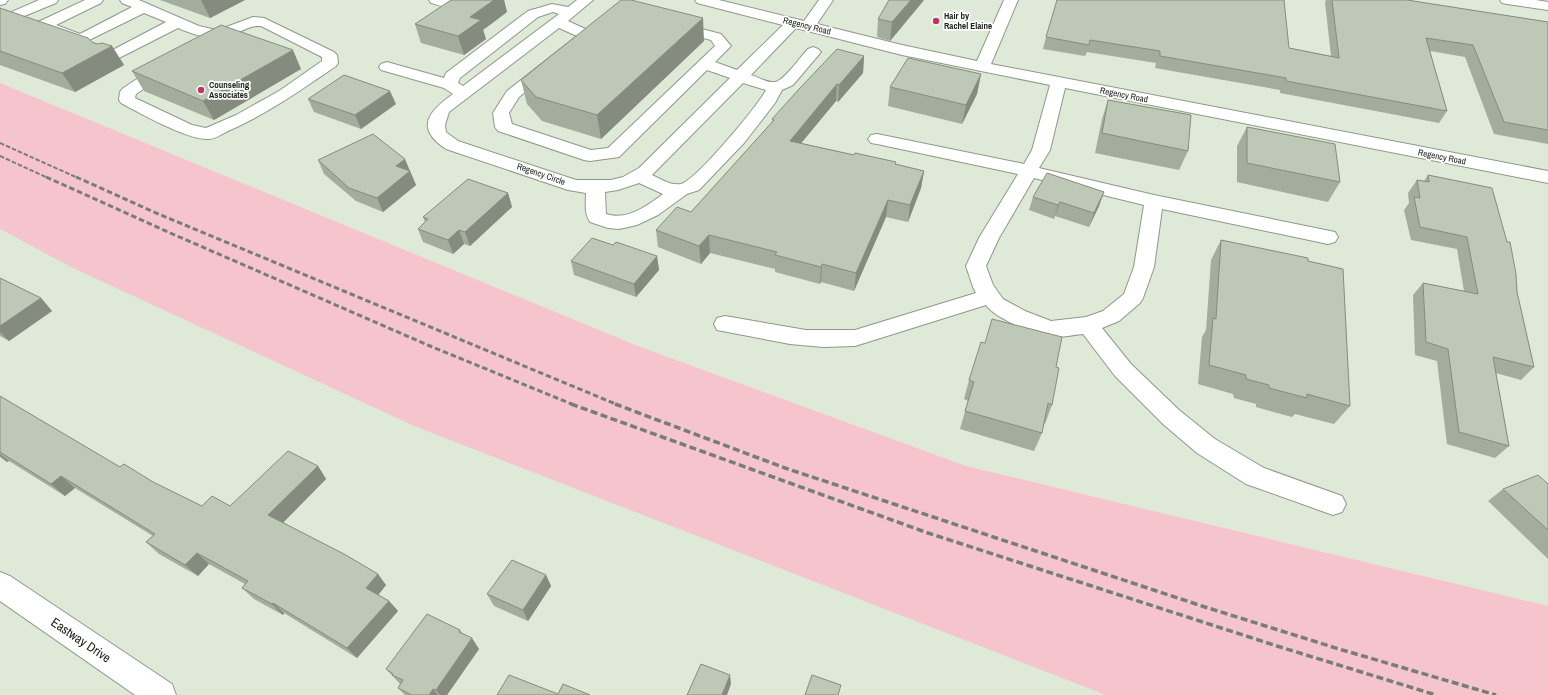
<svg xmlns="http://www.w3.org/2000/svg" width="1548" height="695" viewBox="0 0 1548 695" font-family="'Archivo Narrow',sans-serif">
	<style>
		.green { fill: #f6c4cd }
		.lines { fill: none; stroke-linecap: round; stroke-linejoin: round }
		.minor-casing { stroke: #8f9888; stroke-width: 2 }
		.minor { fill: #fff; fill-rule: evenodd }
		.rail-far2 { stroke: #777e72; stroke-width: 2; stroke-dasharray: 4.5 2; stroke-linecap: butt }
		.rail-far1 { stroke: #777e72; stroke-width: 3; stroke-dasharray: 5.5 3; stroke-linecap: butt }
		.rail { stroke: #777e72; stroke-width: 3.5; stroke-dasharray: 7 3.5; stroke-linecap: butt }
		.wall { fill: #a3ac9d }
		.shaded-wall { fill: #858c7f }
		.building { fill: #bec8b6; stroke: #858c7f }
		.poi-dot { fill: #c13360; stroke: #fff; stroke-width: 1.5 }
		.labels { text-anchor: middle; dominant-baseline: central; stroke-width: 3.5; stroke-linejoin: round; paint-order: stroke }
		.far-poi-label { font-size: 9px; font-weight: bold; fill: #20241d; stroke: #fff; text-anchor: start }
		.far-street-label { font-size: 9px; fill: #20241d; stroke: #fff }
		.near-street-label { font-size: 13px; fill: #20241d; stroke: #fff }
	</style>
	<rect width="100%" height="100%" fill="#dee9d7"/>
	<path class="green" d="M0,83L635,345L966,466L1548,606V695H1106L414,426L73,268L0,229Z"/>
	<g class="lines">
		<g class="minor-casing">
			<path id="minor" d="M0,0H8L5,4L0,5Z
				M39,0H58L56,3L0,26V17Z
				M85,0H103L101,3L56,25L80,34L132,7L122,3L120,0H139L199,26L212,29H221L253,17L264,18L334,52L337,55L338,63L336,66C301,90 267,114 228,131C222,134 215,139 209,139C187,140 142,114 121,103L119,100L120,92L122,89L159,64L165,62L171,64L173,67L171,70L136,94L135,98L192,125L206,128L236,115L279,91L322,61V57L261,26C250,25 241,32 231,36C213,42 195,35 178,28L115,60L110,62L105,60L102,57L105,54L166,22L144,13L81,44L38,28L36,25L38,22Z
				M429,0H476C466,14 444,7 431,3Z
				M577,0H593L568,21L592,32L594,35L519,97L509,113L512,124L591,150L608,148L715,46L711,40L670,29L668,26L670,23L675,22L721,34L731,46L715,62L737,70L783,25L697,3L695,0H719L804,21L819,0H833L817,24L902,45L977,61L1004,0H1018L991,64L1548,171V183L1065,88L1050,150L1039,168L1154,195L1335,232L1338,237L1335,242L1328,244L1162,209L1154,267L1143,298L1140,303L1119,321L1102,328L1131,364L1179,410L1215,439L1264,468L1342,496L1346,504L1342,512L1333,515L1246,484L1197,453L1163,424L1115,376L1083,334C1072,335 1059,338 1049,337C1033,334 995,318 986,305L855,346L823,347L790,344L717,330L714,324L717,318L725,316L806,330H855L976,293L973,287L966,266L979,238L1018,174L877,144L871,143L868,139L871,135L877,134L1024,164L1032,150L1050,85L902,55L796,28L751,75C758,77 767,83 775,82C785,80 800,57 808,49L813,47L818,49L821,52L793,85L782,90L775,103L744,143L699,190L687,194L658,215L637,225L619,229L608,228L590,222C584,213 586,203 586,193L568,190L446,149C414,128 429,111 453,94L444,88L381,70L379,67L381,64L387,62L444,78L446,73L528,11L552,4L568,7ZM553,12L559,14L463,86L458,83L460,78L538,17ZM559,28L577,36L507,91L493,113L495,127L498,131L584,160L590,161L619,157L707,70L730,78L639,168L623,177L611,180H576L458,141L446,132L445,125L449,112ZM743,83L766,90C757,107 696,180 681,184C671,186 661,179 652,175ZM1034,178L1144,205L1134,267L1124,294L1103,311L1086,317L1051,321L1025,311L1003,299L993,285L986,266L999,238ZM639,183L663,194C647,206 627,221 606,214L605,192L618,190Z
				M1500,0H1536L1548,2V10L1507,4L1502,3Z
				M0,572L10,576L172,684L176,695H135L0,601Z"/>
		</g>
		<use href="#minor" class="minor"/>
		<path class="rail-far2" d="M0,143L78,178
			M0,156L48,178"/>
		<path class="rail-far1" d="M46,177L168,232L430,346L574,405
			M76,177L156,213L618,405"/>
		<path class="rail" d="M571,404L928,533L1277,646L1436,695
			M615,404L785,468L1205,607L1339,649L1496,695"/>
	</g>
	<path class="wall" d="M160,0H245L210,18Z
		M451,0H504L507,12L483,30L486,39L464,55L421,43L415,24Z
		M924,0L890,41L877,37L878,19Z
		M1326,0H1407L1548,22V144L1494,134L1465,57L1430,51L1447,111L1439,123L1280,93V90L1155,68L1156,63L1087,52L1085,56L1043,49L1046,37L1289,48L1331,56L1325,2Z
		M0,8L97,44L112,46L124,65L75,92L0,65Z
		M704,41L601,139L542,121L527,104L521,80Z
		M864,56L863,73L838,102L836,101L801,143L854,155L896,162V164L924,171L921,188L908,222L886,217L854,291L821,282L820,284L775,272V269L710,253L701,264L658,247L656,230L691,212L772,122V119Z
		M301,69L214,120L144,91L132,71Z
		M981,74L977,94L962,124L888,106L890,87Z
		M308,99L396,104L361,129L314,112Z
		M1108,100L1188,151L1179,170L1095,153L1102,119Z
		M1247,127L1340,182L1328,202L1237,182V146Z
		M318,160L410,171L416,185L383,212L356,201L324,174Z
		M1428,175L1517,292L1534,367L1521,380L1496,373L1509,446L1495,458L1447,444L1437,361L1415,355L1413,295L1423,283L1464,291L1457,249L1411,240L1404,210L1409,203L1408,193L1417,180L1424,181Z
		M1104,192L1099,206L1089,227L1055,216L1054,219L1029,210L1033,197Z
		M508,193L512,207L470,246L464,244L453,254L423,242L418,229L425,222L423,217Z
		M1221,240L1308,261L1350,406L1334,424L1295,414L1292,417L1256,407V404L1234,398L1233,394L1198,384L1202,337L1206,330L1211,260Z
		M613,245L657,256L659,270L636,297L574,275L571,261Z
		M0,278L41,298L52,311L9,341L0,336Z
		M1056,367L1052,405L1045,424L1044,423L1042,433L1034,451L960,429L968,401L964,399L969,380Z
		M0,396L120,467L202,506H230L318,466L326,479L283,522L386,585L378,595L389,601L398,611L357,658L284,613L283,615L254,599L242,588L245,584L209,564L198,576L159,554L146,542L153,536L75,488L65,496L9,461L7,462L0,457Z
		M1548,484V559L1488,501L1503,489Z
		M546,575L551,586L528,621L494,606L487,594Z
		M460,630L463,634L479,649L447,695H405L398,688L400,684L386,669Z"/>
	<path class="shaded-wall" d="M201,0H245L210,18Z
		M494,0H504L507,12L483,30L486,39L464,55L458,36L470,17Z
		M911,0H924L890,41L892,22Z
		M703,18L704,41L601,139L597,115Z
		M112,46L124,65L75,92L62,73Z
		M293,50L301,69L214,120L203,101Z
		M864,56L863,73L838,102L839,85Z
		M981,74L977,94L962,124L966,105Z
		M837,84L836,101L789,158L790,141Z
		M390,91L396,104L361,129L355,115Z
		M405,159L410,171L416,185L383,212L377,198L396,166Z
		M924,171L921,188L908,222L910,205Z
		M1104,192L1099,206L1089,227L1094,213Z
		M508,193L512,207L470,246L465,232Z
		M888,200L886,217L854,291L856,273Z
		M1060,202L1055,216L1054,219L1058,205Z
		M459,230L464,244L453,254L448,240Z
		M709,235L710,253L701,264L699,246Z
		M657,256L659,270L636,297L634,284Z
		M822,264L821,282L820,284L821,267Z
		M41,298L52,311L9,341L0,332V326Z
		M0,454L9,461L7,462L0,456Z
		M318,466L326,479L279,527L268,515Z
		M61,476L75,488L65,496L51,484Z
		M197,553L209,564L198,576L185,565Z
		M378,574L386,585L375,599L366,588Z
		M546,575L551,586L528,621L523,610Z
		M389,601L398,611L357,658L347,648Z
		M273,603L284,613L283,615L272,604Z
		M472,638L479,649L447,695H440L436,690Z
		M730,675L731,684L727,695H722Z
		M433,689L438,695H429Z"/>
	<path class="building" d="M451,0H494L470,17L481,20L458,36L415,24Z
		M621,0H631L703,18L597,115L536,97L521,80Z
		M889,0H911L892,22L878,19Z
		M1057,0H1284L1289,48L1339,58L1332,0H1407L1548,22V130L1504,122L1473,45L1426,38L1447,111L1286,81V78L1160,56V51L1090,40L1089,45L1046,37Z
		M0,8L88,38L92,42L97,44L102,43L112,46L62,73L0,51Z
		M221,25L293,50L203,101L132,71Z
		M837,49L864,56L839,85L837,84L790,141L854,155L855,153L896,162L895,164L924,171L910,205L888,200L856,273L822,264L821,267L775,255L777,252L709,235L699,246L656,230L677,207L691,212L774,120L772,119L800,88Z
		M908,58L981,74L966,105L890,87Z
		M344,75L390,91L355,115L308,99Z
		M1108,100L1191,115L1188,151L1102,133Z
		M1247,127L1335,144L1340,182L1247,163Z
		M373,134L405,159L396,166L410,171L377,198L349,188L318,160Z
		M1047,173L1104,192L1094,213L1060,202L1058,205L1033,197Z
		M1428,175L1492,188L1507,242H1510L1516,274L1517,292L1534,367L1493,357L1509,446L1459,432L1448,349L1426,342L1423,283L1478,294L1467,237L1420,227L1414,197L1420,198L1417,180L1429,182Z
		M468,179L508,193L465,232L459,230L448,240L418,229L428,219L423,217Z
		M592,238L613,245L616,242L657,256L634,284L571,261Z
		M1221,240L1308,258V261L1343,269L1350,406L1307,394V398L1269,388V385L1246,379V375L1209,365L1213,318L1216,319Z
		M0,278L41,298L0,326Z
		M992,319L1062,337L1056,367L1059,368L1052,405L1048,403L1042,433L965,411L974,382L969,380L981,342L985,343Z
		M0,396L120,467L124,464L153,482L202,506L212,496L230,506L288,451L318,466L268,515L344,554L378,574L366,588L389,601L347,648L273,603L272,604L242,588L248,581L197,553L185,565L146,542L155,534L61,476L51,484L0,452Z
		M1538,475L1548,484V530L1503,489Z
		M512,560L546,575L523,610L487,594Z
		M427,614L460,630L459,632L472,638L436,690L433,689L429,695H412L398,688L403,680L392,675L393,674L386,669Z
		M701,664L730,675L722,695H687Z
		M509,675L558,694L563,684L590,695H497Z
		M812,675L841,685L838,695H805Z"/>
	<g class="poi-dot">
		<circle cx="936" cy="21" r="4"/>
		<circle cx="201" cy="90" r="4"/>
	</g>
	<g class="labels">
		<g class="far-poi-label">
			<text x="944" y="16">Hair by<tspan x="944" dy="10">Rachel Elaine</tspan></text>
			<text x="209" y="85">Counseling<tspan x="209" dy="10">Associates</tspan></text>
		</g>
		<g class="far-street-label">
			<text transform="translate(807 26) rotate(14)">Regency Road</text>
			<text transform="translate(1124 95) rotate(11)">Regency Road</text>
			<text transform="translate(1442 157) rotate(11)">Regency Road</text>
			<text transform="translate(541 174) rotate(19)">Regency Circle</text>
		</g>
		<g class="near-street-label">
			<text transform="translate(81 640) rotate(34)">Eastway Drive</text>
		</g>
	</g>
</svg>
